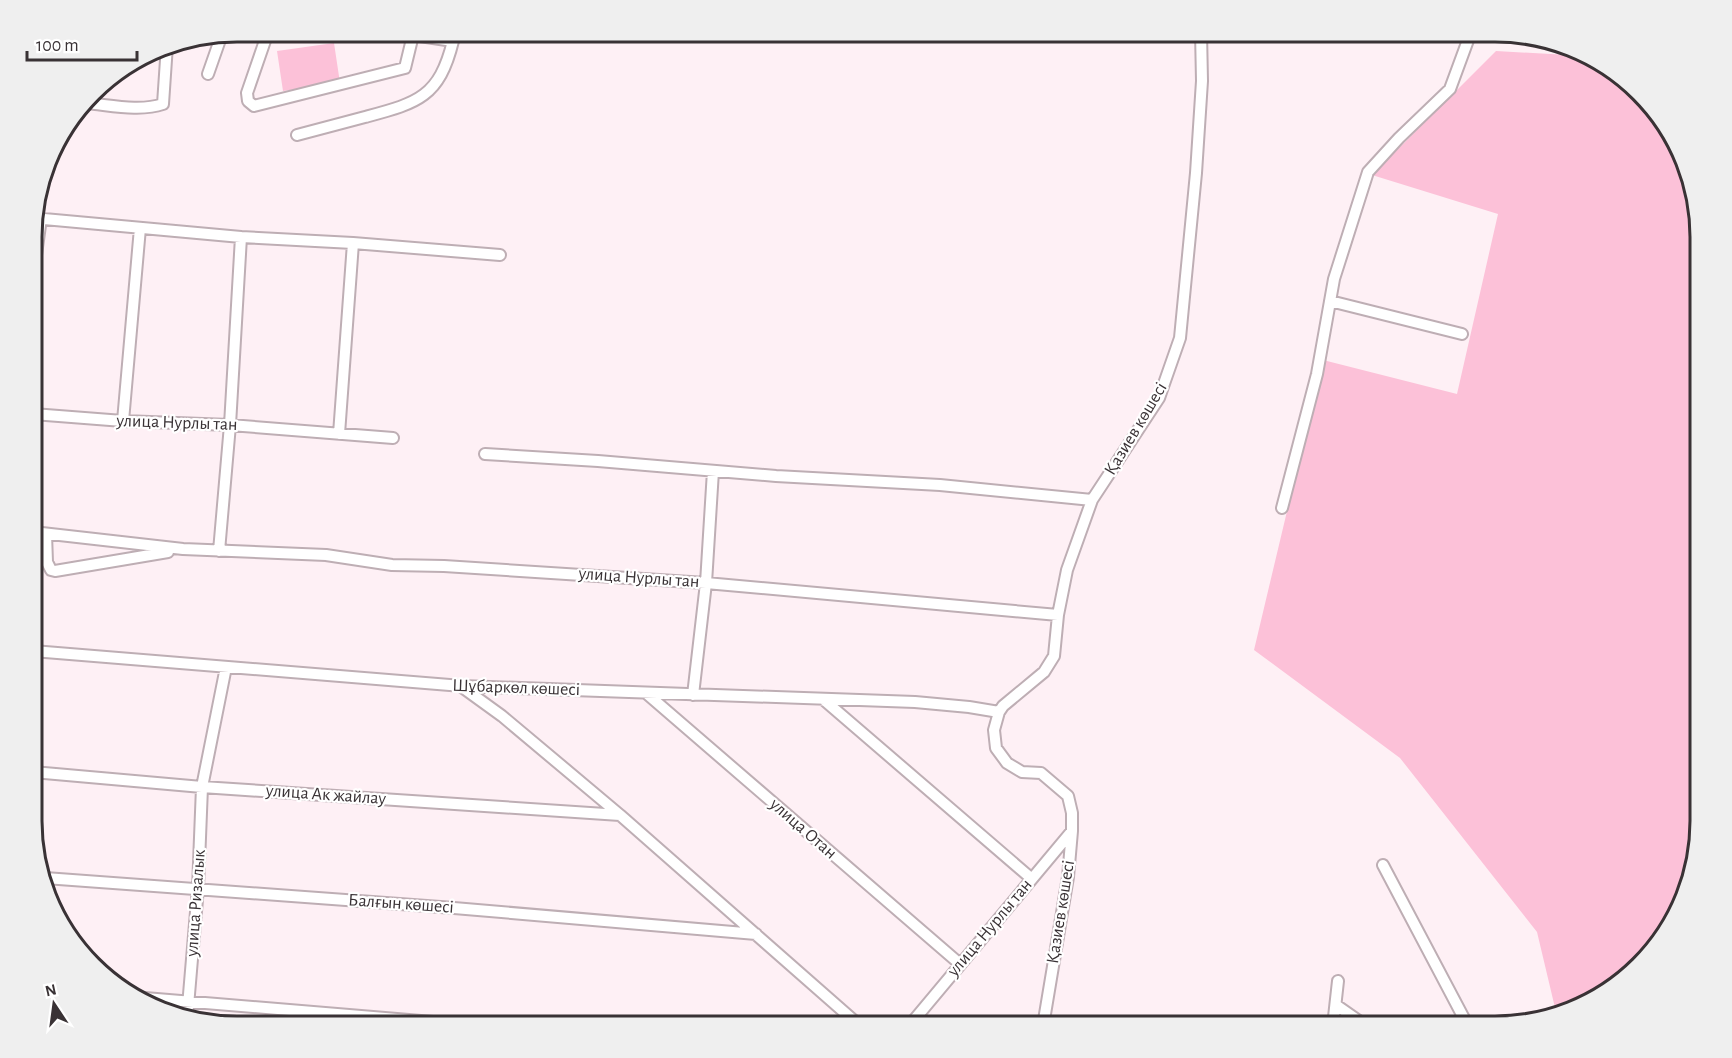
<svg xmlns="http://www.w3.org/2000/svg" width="1732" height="1058" viewBox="0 0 1732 1058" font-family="'Alegreya Sans',sans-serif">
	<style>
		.green { fill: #fcc1d8 }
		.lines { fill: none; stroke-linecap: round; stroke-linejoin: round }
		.minor-casing { stroke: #beaeb4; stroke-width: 14 }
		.minor { stroke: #fff; stroke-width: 10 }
		.labels { text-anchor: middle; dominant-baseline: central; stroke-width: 4.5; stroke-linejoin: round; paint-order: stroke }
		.street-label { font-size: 18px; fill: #393235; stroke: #fff }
		.rim { fill: none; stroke: #393235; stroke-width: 3 }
	</style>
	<rect width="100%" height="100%" fill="#fef0f5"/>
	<path class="green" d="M334,43L340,83L283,91L277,51Z
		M1496,51L1587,56L1609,66L1673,134L1700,223V834L1666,935L1598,999L1556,1012L1537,932L1400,758L1254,650L1323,360L1457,394L1498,214L1372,175Z"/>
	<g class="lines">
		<g class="minor-casing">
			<path id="minor" d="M268,32L247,93L248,101L254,106L405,68L413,35L453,41L455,32
				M364,32L413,35
				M208,74L222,34
				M86,103C110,105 140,112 163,104L167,45
				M297,135C320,129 342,123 365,117C417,103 439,98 453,41
				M33,218L241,237
				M33,277L41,218
				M1330,301L1462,334
				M33,414L123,421L230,425L393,438
				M123,421L140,228
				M339,434L353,243L500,255
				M485,454L598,461L776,476L940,485L1092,500
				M1282,508L1317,374L1334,279L1368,172L1399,138L1450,89L1471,32
				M33,532L183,549L326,555L392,565L444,566L706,583L1058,615
				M46,534L47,562L51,570L55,571L168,552
				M219,551L230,425L241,237L353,243
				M33,651L462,686L915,702L969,707L999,712
				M462,687L502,716L620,815L860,1026
				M646,693L960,964
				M693,695L706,583L713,471
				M824,700L1032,879
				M33,772L202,787L620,815
				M1383,865L1468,1026
				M45,878L454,908L756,934
				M133,997L481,1026
				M1336,1005L1366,1026
				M187,1018L198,888L202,787L226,667
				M909,1026L1072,831
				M1043,1026L1068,877L1072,831V813L1068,796L1041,773L1022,772L1007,763L996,748L994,730L999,712L1003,706L1044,672L1054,656L1058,615L1067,570L1092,500L1159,398L1180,338L1196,173L1202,81L1201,32
				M1333,1026L1338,981"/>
		</g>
		<use href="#minor" class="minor"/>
	</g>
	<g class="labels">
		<g class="street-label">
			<text transform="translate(177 423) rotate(2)">улица Нурлы тан</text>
			<text transform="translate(1136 429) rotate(-59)">Қазиев көшесі</text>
			<text transform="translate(639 578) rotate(4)">улица Нурлы тан</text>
			<text transform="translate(516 688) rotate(2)">Шұбаркөл көшесі</text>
			<text transform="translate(326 795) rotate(4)">улица Ак жайлау</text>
			<text transform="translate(803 829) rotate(41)">улица Отан</text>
			<text transform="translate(196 903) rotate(-86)">улица Ризалык</text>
			<text transform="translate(401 904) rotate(4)">Балғын көшесі</text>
			<text transform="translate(1061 912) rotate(-81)">Қазиев көшесі</text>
			<text transform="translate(990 928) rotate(-50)">улица Нурлы тан</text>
		</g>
	</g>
	<path d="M0 0H1732V1058H0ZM237 42H1495A195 195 0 0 1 1690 237V821A195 195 0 0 1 1495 1016H237A195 195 0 0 1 42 821V237A195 195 0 0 1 237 42Z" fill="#efefef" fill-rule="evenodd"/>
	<path class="rim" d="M237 42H1495A195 195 0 0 1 1690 237V821A195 195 0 0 1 1495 1016H237A195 195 0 0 1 42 821V237A195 195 0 0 1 237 42Z"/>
	<g transform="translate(54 1004) rotate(347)" stroke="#ffffff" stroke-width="4.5" paint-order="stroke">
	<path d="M0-4.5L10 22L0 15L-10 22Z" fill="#393235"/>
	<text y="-9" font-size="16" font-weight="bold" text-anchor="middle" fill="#393235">N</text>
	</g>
	<path d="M27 51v9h110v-9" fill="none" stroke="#393235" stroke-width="3"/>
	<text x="36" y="51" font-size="18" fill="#393235" stroke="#ffffff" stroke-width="4.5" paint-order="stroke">100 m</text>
</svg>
